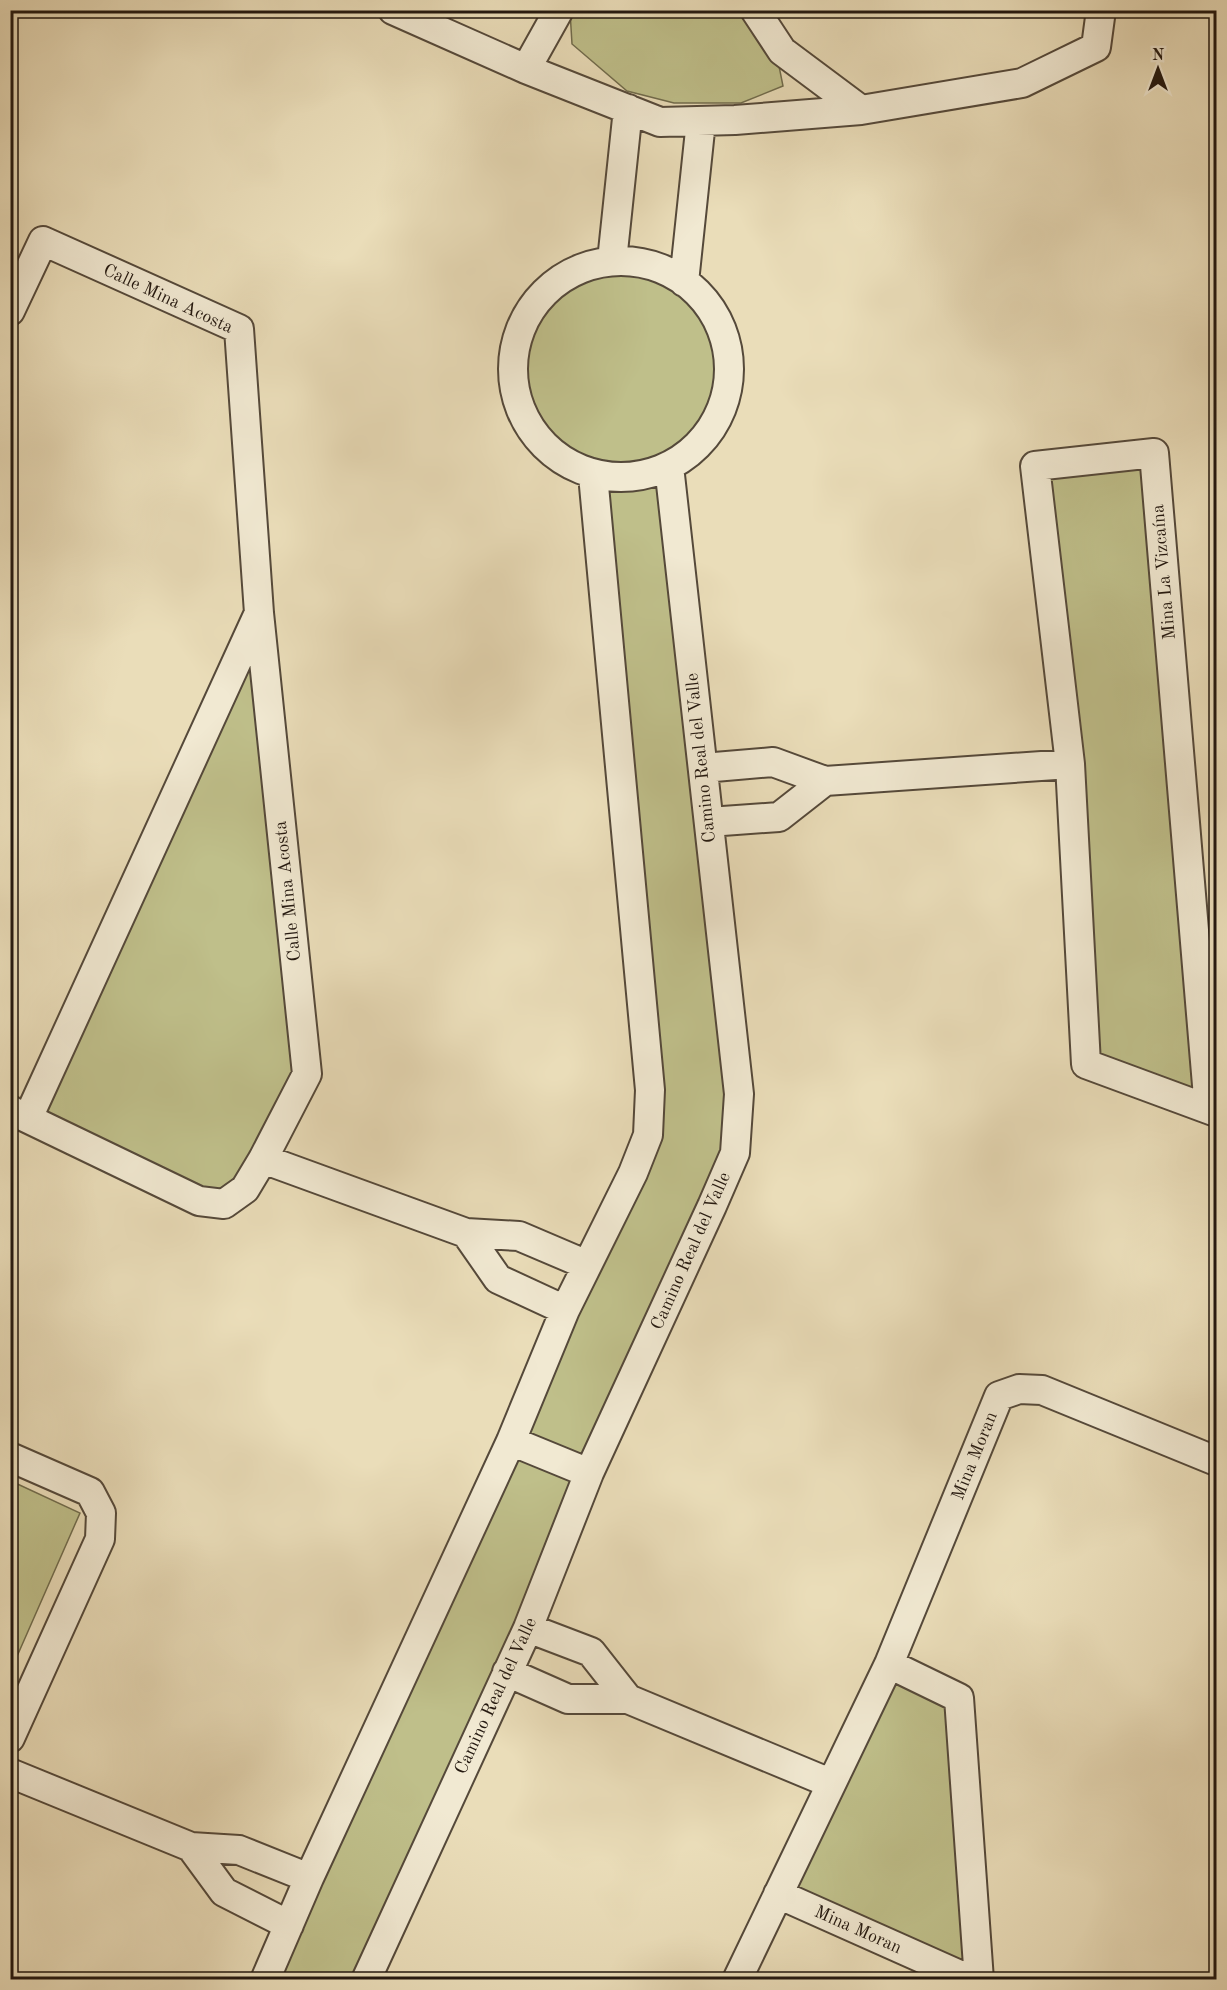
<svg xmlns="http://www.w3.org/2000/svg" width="1227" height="1990" viewBox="0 0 1227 1990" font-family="'Old Standard TT',serif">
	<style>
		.green { fill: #bfbf8a; stroke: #716c4d; stroke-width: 1.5 }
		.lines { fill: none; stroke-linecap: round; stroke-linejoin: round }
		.minor-casing { stroke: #55493a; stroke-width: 32 }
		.minor { stroke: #f1e9d2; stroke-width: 28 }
		.labels { text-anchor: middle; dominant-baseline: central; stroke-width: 4.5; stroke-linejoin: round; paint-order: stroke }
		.street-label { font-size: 18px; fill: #231810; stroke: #f1e9d2 }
	</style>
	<rect width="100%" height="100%" fill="#eaddb9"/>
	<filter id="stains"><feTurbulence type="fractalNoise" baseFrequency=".00333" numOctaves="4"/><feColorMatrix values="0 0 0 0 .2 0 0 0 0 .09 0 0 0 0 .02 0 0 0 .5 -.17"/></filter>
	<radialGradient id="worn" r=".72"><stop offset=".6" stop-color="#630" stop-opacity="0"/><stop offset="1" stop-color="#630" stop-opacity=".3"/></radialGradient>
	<path class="green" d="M570,11H750L776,51L783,86L741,103H674L627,91L572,44Z
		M612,261C635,263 658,264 678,277C721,304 739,358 722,405C720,411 718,417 715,422C703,441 687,453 669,466L735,1153L366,1979L265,1980L648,1135L593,475C568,461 550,452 532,429C498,386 512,312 557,282C574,271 592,266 612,261Z
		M1154,453L1209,1109L1086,1064L1035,466Z
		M259,613L307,1074L224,1204L28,1118Z
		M11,1481L80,1513L11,1670Z
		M889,1664L959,1698L979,1979L778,1894Z"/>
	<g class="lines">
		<g class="minor-casing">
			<path id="minor" d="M393,10L526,69L660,122L735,120L861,110L1022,83L1096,47L1101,10
				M755,10L782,51L861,110
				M526,69L559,10
				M612,261L628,109
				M513 369a108 108 0 1 1 216 0a108 108 0 1 1-216 0Z
				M684,282L701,121
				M10,311L43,241L239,329L259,613L307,1074L263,1159L245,1189L224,1204L199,1201L10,1110
				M703,768L773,762L825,781L779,817L709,822
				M825,781L1070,764
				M1209,1109L1154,453L1035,466L1070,764L1086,1064L1216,1112
				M28,1118L258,615
				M263,1159L466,1233
				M565,1310L498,1279L466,1233L519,1236L587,1265
				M511,1441L589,1473
				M10,1457L90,1492L101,1513L100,1539L10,1738
				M889,1664L959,1698L979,1980
				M507,1672L568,1699H628L591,1652L528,1628
				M628,1699L830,1783
				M10,1773L191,1847
				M778,1894L971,1980
				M289,1925L224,1892L191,1847L239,1850L309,1878
				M265,1980L309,1878L511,1441L565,1310L633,1173L648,1135L650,1090L593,475
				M366,1980L528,1628L589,1473L712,1206L735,1153L739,1094L669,466
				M737,1980L889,1664L999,1396L1019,1389L1042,1390L1216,1461"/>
		</g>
		<use href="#minor" class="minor"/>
	</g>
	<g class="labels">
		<g class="street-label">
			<text transform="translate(168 299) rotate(25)">Calle Mina Acosta</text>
			<text transform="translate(1164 572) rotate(-95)">Mina La Vizcaína</text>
			<text transform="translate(701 758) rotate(-96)">Camino Real del Valle</text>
			<text transform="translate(288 891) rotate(-96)">Calle Mina Acosta</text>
			<text transform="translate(691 1251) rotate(-66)">Camino Real del Valle</text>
			<text transform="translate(975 1456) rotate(-68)">Mina Moran</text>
			<text transform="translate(496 1696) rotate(-65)">Camino Real del Valle</text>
			<text transform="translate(858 1930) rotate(24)">Mina Moran</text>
		</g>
	</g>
	<rect width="1227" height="1990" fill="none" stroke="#eaddb9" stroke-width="36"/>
	<rect x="12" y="12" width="1203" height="1966" fill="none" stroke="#231810" stroke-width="3"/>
	<rect x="18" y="18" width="1191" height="1954" fill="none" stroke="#231810" stroke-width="1.5"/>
	<g transform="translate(1158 69)" stroke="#f1e9d2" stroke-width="4.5" paint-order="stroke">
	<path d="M0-4.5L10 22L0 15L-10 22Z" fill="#231810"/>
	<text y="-9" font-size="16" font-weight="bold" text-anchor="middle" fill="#231810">N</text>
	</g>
	<rect width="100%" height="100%" filter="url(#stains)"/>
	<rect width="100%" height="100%" fill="url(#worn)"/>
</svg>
